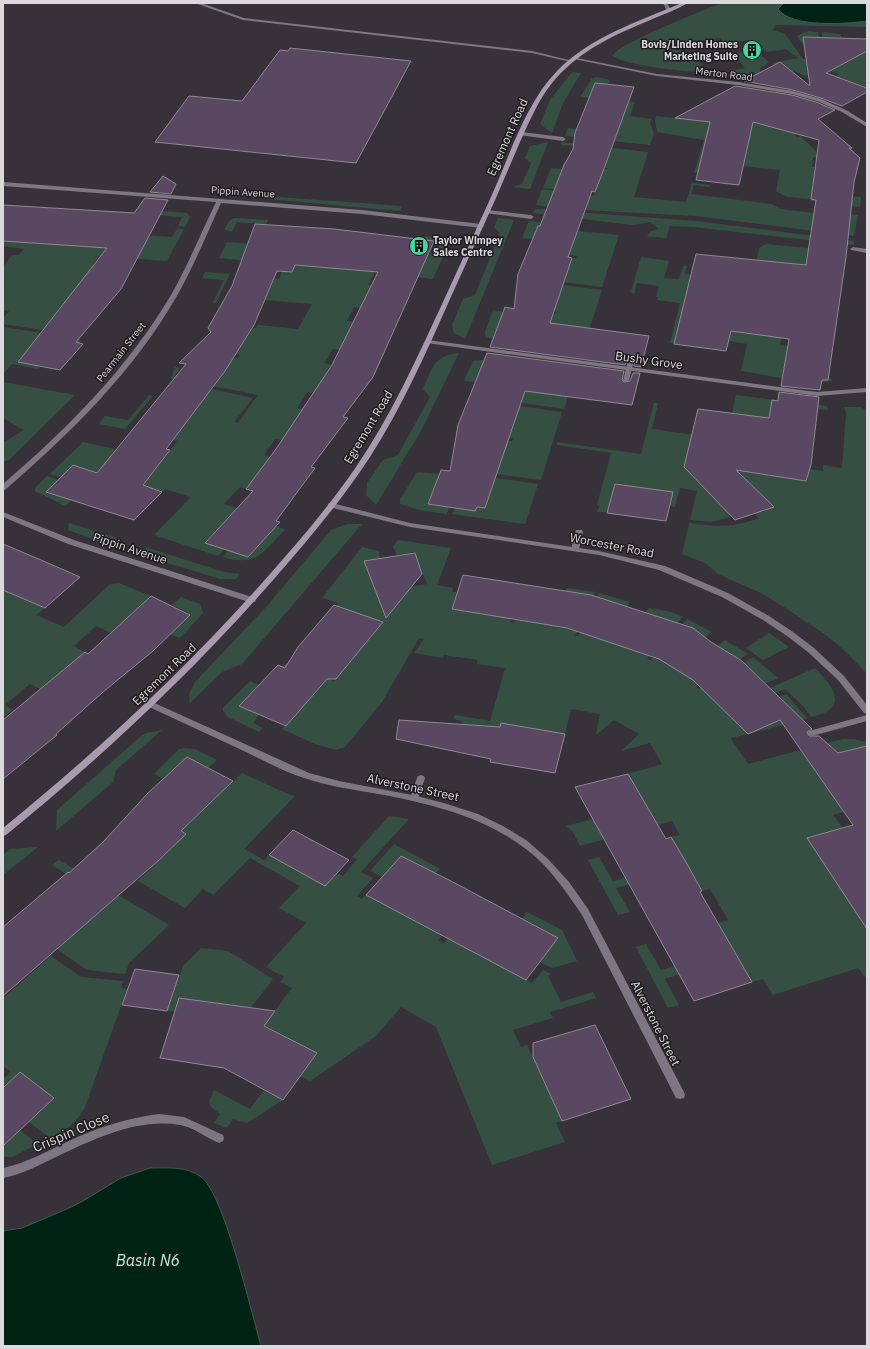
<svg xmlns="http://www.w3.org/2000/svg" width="870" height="1349" viewBox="0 0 870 1349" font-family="'IBM Plex Sans',sans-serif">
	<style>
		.green { fill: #355043 }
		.water { fill: #002316; stroke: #425a52 }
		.building { fill: #5a4761; stroke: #8f8991 }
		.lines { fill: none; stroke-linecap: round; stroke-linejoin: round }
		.lane { fill: #7f7683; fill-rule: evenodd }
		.street { fill: #7f7683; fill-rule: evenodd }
		.secondary { fill: #a99aaf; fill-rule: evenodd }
		.labels { text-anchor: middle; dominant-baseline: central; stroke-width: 3; stroke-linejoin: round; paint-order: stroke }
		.far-poi-label { font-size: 10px; font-weight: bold; fill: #dcd9dd; stroke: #1d1b1e; text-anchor: end }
		.far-street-label { font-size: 10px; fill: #dcd9dd; stroke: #1d1b1e }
		.street-label { font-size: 12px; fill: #dcd9dd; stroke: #1d1b1e }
		.near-street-label { font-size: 14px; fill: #dcd9dd; stroke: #1d1b1e }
		.near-water-label { font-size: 16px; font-style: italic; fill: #b0f3d3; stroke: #1d1b1e }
	</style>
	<rect width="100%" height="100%" fill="#373239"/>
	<path class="green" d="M722,3H784L778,9L850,23L867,21V27L775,25L773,30L785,34L803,59H813L797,36L798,35L809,31L818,32L819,37H803L805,46L840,38L822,37V32L840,34L845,47L856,51L867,52V87L836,76L839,74L830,71L829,63L806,76L772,63L798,58L786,49L767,52L751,40L724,44L720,38L671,44L673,49C686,51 693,54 702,65L695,72C677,70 627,66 613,56C614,45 707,9 722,3Z
		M742,52L748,57L760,55L769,62L760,69V73L774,78L770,80L730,76L731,71L745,68L733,53Z
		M572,72L581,73L563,103L552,133L540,124L550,100Z
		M597,77L610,80L608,84L589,98L635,102L630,116L652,119L650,122L654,134L650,145L565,136L568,128L583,130L580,137L614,140L621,121L589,98L580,97L592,78Z
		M656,116L722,123L745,120L793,133L797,137L801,136L820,156L813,158L812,167H816L811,199L851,204L852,196L861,197L860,207L810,201L811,199L787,197L776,191L780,170L743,166L694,173L704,140L657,132L655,121Z
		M548,142L530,189L512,187L522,184L531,163L525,158L530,146Z
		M562,142L648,152L634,197L686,202L692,183L710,185L709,187L694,185L691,194L772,204L780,209L830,215L839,212L858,215L854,236L696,216L566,209L536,205L542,189L594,196L600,181V169H609L605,168L611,149L561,145Z
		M551,168L562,169L556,187L573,191L543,188Z
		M225,193L402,206L400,211L223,195Z
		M535,209L696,221L854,241V245L694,227L670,226L666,238L647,236L651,231L659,229L650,222L633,225L533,213Z
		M161,211L187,213L190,217L185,227L178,226L182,217L158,215Z
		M235,218L268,220L249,261L219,258L227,242L253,244L261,224L237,222L232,231L224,230L230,220Z
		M498,218L514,220L465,339L454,333L452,325L463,299L475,295L500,233L494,227Z
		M3,221L76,246L90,247L98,232L172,237L177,229H184L167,261L98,256L81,287L73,291L43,330L3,324V318L9,311L5,310L3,312V284L5,282L3,281V267L12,255H19L24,249L3,246Z
		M529,221L557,224L556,228L538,226L533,239L522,238Z
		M577,231L619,235L602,287L563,282L572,258H576L577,256L569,255Z
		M426,236L442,239L448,245L433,279L375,272L368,285L376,286L364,309L354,307L347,321L354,322L340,350L333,349L324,363L331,365L314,394L307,392L297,408L304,409L283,440L275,439L264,455L271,457L246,489L240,487L224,504L237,508L205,542L225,549L218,556L154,535L191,497L165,489L161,493L73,466L61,477L50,474L83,442L163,460L177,441L171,440L211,389L253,398L234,422L238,423L258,395L171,378L175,367L180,368L174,377L216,384L234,358H238L241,355L236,354L253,328H256L258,325L298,329L312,304L265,300L275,278L279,279L282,271L292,272L295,265L316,267L322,253L341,269L355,271L362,257H388L399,237H402L396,250L435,255L441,242L424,240Z
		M766,244L826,250L825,254L808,252L806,265L764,260L763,267L781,338L780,345L788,346L783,374L829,380V378L833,381C802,385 772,375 741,371L747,344L729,341L731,328L680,321L674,343H670L680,303L657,300L658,297H656L659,286L637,283L634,294L631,292L641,257L669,261L664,278L679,279L683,266H687L685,274L734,280L755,271L759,248Z
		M205,272L230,274L216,303L213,302L224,280L202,278Z
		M562,285L602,290L587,336L537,341L547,313L556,314L557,312L553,311Z
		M493,310L504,312L494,335L514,338L512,341L489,338L485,335V331Z
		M3,327L81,339L78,343L20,362L40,366L38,369L12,364L3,374Z
		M459,353L421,431L376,505L366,495L367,483L383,460L398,455L430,397L423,389C432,369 434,355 459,353Z
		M481,360L505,363L482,366L475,382L464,381L472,363L474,361Z
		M510,364L572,384L564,409L516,402Z
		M3,382L75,395L9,460L3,462V443L24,430L3,418Z
		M149,395L153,396L125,429L99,424L105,416L128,420Z
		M736,395L827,406L828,410L817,409L763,449L758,474L807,481L809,469L823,471V465L842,468L846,413L844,407H861L867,411V674L845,651L826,635L784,607L763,594L718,574L705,563L682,554L689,523C717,527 732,528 759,518L754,513L763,512L773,506L750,483L712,496L732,516L712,522L690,520L697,491L680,488L675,507L669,506L672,492L615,484L607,512H597L599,506L597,505L611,453L557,445V442L641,454L654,403H658L652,429L708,437L730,424Z
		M519,406L562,412L541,480L495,474L506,441H512L513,438H508Z
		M417,472L439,474L428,504L449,507L447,514L419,510L400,504V499Z
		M47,476L58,480L46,492L72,500L65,506L35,491V488Z
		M488,477L538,484L525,524L452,514L455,508L475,511Z
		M69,523L117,538L101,542L68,530Z
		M347,524H362L242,664L222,672L190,703L189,694L195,682L267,606L331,530Z
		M275,526L285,529C264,552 257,567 223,557L229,550L249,557Z
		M398,540L451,548L437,585L453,588L452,592H457L451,609L510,619V622L514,623L515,620L576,630L566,592L567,588L595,592L575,636H578L581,633L599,593L630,602L627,607L581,633L615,644L649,608L672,612L683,617L647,659L650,660L656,656L687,619L712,632L704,638L718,646L725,640L748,654L696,686L698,689L753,657L778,678L766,683L749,668L703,688L748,734L795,713L779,697L786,694L807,718L803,720L731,738V739L748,764L801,750L844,812L833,815L843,828L807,838L817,854L864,841L867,912V979L858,968L773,995L763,979L752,982L718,923L728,920L710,889L702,891L671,837L680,835L672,821L580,846L573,832L566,826L593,819L602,835L655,820L628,774L662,764L650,743L621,751L639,734L614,720L596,735L600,714L571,709L565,734L499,732L461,725L462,721L453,719L455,715L490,721L505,668L477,664L478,660L444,655L443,658L414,653L424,639L419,638L382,702L345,747L336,750L315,744L282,729L323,684L282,667L286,663L334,681L382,623L337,606L338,603L322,598L362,547L379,551L380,558L364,561L376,593L427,584L414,552L397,555L393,547Z
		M145,547L224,572L240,574L236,579H220L148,557Z
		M119,583L151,596L111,633L96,626L74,646L85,652L40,689L30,684L5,705L12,710L3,718V589L45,608L36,615L64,627L110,584Z
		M181,597L200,604L203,613L180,638L170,634L191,614L172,605Z
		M769,633L789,647L763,660L746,648Z
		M815,668C833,687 851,708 811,717L803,706L785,689L775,693L770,688Z
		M250,681L259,685L239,706L260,714L253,723L263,728L259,732L228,717L223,711V708Z
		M162,730L116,770L113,782L56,831L57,810L140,737L146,733Z
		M843,739H854L867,742V755L861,747L838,753L834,749L824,751L820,745Z
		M183,748L195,749L217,760L208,768L187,757L163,779L154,774L178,750Z
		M242,773L281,791L295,796L244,849L264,860L269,855L325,886L337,873L343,876L357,859L352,857L389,816L409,819L361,872L373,878L357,896L362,899L366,894L442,936L438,940L444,944L448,938L532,983L543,970L551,974L548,976L561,1002L593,992L596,998L550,1012L553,1018L513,1030L521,1047L527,1045L562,1121L556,1123L565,1142L492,1165L436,1027L401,1007L376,1036L310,1081L300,1076L317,1053L264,1025L292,988L280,982L284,977L266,967L306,923L279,908L300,886L250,858L213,895L203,889L185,908L138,881L185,834L139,808L145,803L187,826Z
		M394,844L440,869L435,874L401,856L382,877L370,871Z
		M38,847L3,875V855L10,849Z
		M599,857L613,881L626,877L630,884L616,888L630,912L618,915L588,860Z
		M59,860L169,925L129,963L125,974L87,970L57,949L111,902L52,865Z
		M527,912L562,930L577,961L552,968L540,962L558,938L522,919Z
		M646,944L661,970L675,966L679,974L665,979L679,1005L668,1008L636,947Z
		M201,948L228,951L273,979L249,1010L167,1011L183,966Z
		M51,956L81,977L123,981L121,988L127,989L85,1107C75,1124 68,1129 50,1138L29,1122L54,1098L20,1072L3,1088V1079L11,1072L3,1066V998Z
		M214,1090L250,1109L264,1090L283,1100L247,1123L233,1119L227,1128L214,1123L220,1114L211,1107L209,1102Z
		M20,1130L38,1144L12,1157H3V1147Z"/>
	<path class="water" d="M784,3H867V21C846,24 791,28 778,9Z
		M150,1168C167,1168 185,1166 200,1176C223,1190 252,1315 261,1346H3V1231L22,1228L67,1209L83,1201L121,1178Z"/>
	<path class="building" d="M803,37L867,39V51L826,73L867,88V92L842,106L821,98L793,90L744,81L780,62L810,86Z
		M290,48L411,61L356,163L155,142L189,96L242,101L280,50L288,51Z
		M595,83L634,87L602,174L595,192L592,191L568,257L572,258L550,323L649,336L641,367L634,366L636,356L633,354L628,357L625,365L490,347L505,307L514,309L518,274L538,226H540L564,165L573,149L575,133Z
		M735,86L792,95L816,102L835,110L818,119L852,148H849L860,158L854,182L846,257L828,380H822L820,390L781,386L789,339L731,331L726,351L674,344L696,254L806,265L816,200L811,199L819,140L753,122L739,185L696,180L710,122L675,118Z
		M163,176L176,184L171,194L150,192Z
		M145,198L168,200L121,289L76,342L83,344L60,370L18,362L107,248L3,241V205L134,213Z
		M255,224L334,229L434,241L373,377L343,417L348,418L311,467L315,468L276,521L280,522L248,557L205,543L253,491L246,489L276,449L332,365L378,272L295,265L292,272L277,271L254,325L225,371L166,449L170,450L143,485L162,492L134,520L46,492L73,465L97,473L186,364L179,363L211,332L208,328L232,286Z
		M487,353L624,371L622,380L624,382L630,381L633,373H640L632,405L525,391L485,508L477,507L475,511L428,504L441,470L450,471L458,425Z
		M779,392L819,397L811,465L806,481L736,470L774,507L735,520L684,467L698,409L769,418L772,400L778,401Z
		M615,484L673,492L666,521L607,513Z
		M3,544L41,560L80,577L45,608L3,590Z
		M415,553L422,574L386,618L364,561Z
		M463,575L591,595L693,628L711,642L742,661L812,729L807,732L809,736H819L838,753L867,746V929L807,838L853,825L780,720L748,734L693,680L659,659L567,628L452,609Z
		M151,596L190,615L153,651L103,692L56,734L57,735L3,779V720L85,652L88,654Z
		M334,605L383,622L336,679H327L286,726L239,706L278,665L285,668L298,647Z
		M399,720L500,727L501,723L565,734L555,773L490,762L491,759L396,739Z
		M187,757L233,781L181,831L186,834L159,860L3,996V927L68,872L69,873L103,842L148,793Z
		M628,774L666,839L671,837L687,864L702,891L700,892L752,982L694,1001L575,787Z
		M293,830L349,860L325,886L269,855Z
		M401,856L451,881L558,938L526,980L366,895Z
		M135,969L179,975L167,1011L122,1005Z
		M179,998L275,1011L264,1026L317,1053L283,1100L224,1068L160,1058Z
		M595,1025L631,1099L562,1121L533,1057V1043Z
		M20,1072L54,1098L3,1146V1088Z"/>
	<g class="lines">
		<path class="lane" d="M195,3H201L244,18L532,51L573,61L571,62L532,53L243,20Z
			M663,3H667L671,10V11H667Z
			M521,132L563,137L566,139L563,141L519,135V133Z
			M487,210L531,215L534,217L531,219L485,213V211Z
			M853,247L867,249V253L851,250L850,249Z
			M632,355L635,357L629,380L628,381H624L623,380L629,357Z
			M576,530H582L583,532L579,549L575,551L571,549Z
			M421,775L424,776L425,778L418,798L417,800H411L410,798L417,778L418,776Z"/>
		<path class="street" d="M572,57L657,74L738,82L793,91L821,99L846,110L867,123V127L842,112L817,101L792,94L738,85L657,76L574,59H572Z
			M3,182L362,210L481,224L484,226L481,228L362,214L221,203C207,233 195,264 178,294C135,370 71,433 5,490H3V484C67,429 128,368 171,295C188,265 201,233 216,202L3,186Z
			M428,340L817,392L867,388V392L817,396L426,343L425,342Z
			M329,503H332L410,523L599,551L665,566L728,593L769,616L793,632L814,648L844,676L867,705V714L864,713L838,680L808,652L787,636L763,620L722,597L659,570L599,555L410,527L329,507L328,505Z
			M3,512L74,540L255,598L256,600L255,602H249L68,544L3,517Z
			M150,701L309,773L339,781L417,796L447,804L478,814L503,826L526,840L548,859L569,882L588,909L684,1092L685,1095L684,1098L680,1099L676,1098L582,915C570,897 558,880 543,864C501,822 441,806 384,795C357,790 330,787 304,778C284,772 265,761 246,752C213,737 180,721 147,706L146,704L147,702Z
			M867,715V721L812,736L809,735L808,733L809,731Z
			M159,1114L184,1117L223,1135L224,1138L223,1141L219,1143C206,1138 194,1127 180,1125C138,1118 97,1138 60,1155C41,1164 24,1174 3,1178V1168C27,1163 49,1150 71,1140C99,1127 128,1118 159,1114Z"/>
		<path class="secondary" d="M682,3H688C676,10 661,15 648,21C618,33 586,48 563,71C542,91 532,116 520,142C512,161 504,179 496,198C481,232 465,265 450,299C426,353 402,407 370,457C342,500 308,540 274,579C192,673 102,757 6,835L3,836V828C99,750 188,667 270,574C300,540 330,505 356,467C391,416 417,358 443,302C459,267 475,232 491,197C510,155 525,104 557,71C590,37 639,21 682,3Z"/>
	</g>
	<defs>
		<g id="building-disc" transform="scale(1)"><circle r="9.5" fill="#46d49e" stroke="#1d1b1e"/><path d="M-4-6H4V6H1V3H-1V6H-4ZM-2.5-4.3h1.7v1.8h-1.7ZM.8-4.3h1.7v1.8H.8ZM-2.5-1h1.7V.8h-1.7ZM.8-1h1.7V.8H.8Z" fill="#111"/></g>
	</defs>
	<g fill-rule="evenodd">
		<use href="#building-disc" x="752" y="50"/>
		<use href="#building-disc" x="419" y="246"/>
	</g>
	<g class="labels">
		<g class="far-poi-label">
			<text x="738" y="44">Bovis/Linden Homes<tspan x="738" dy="12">Marketing Suite</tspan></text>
			<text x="433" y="240" text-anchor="start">Taylor Wimpey<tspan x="433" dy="12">Sales Centre</tspan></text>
		</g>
		<g class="far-street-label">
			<text transform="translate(724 74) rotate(7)">Merton Road</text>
			<text transform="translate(243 192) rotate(4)">Pippin Avenue</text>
			<text transform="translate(121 352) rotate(-52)">Pearmain Street</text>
		</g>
		<g class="street-label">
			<text transform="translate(507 137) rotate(-66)">Egremont Road</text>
			<text transform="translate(649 360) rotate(8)">Bushy Grove</text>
			<text transform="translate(368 427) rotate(-59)">Egremont Road</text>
			<text transform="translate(612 545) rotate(11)">Worcester Road</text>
			<text transform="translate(130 548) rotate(18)">Pippin Avenue</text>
			<text transform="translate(164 674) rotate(-44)">Egremont Road</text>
			<text transform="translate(413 787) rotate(12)">Alverstone Street</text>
			<text transform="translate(656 1023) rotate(63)">Alverstone Street</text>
		</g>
		<g class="near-street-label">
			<text transform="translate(71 1132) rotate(-23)">Crispin Close</text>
		</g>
		<g class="near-water-label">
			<text x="148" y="1260">Basin N6</text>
		</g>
	</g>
	<rect width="870" height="1349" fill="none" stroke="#dcd9dd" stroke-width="8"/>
</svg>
